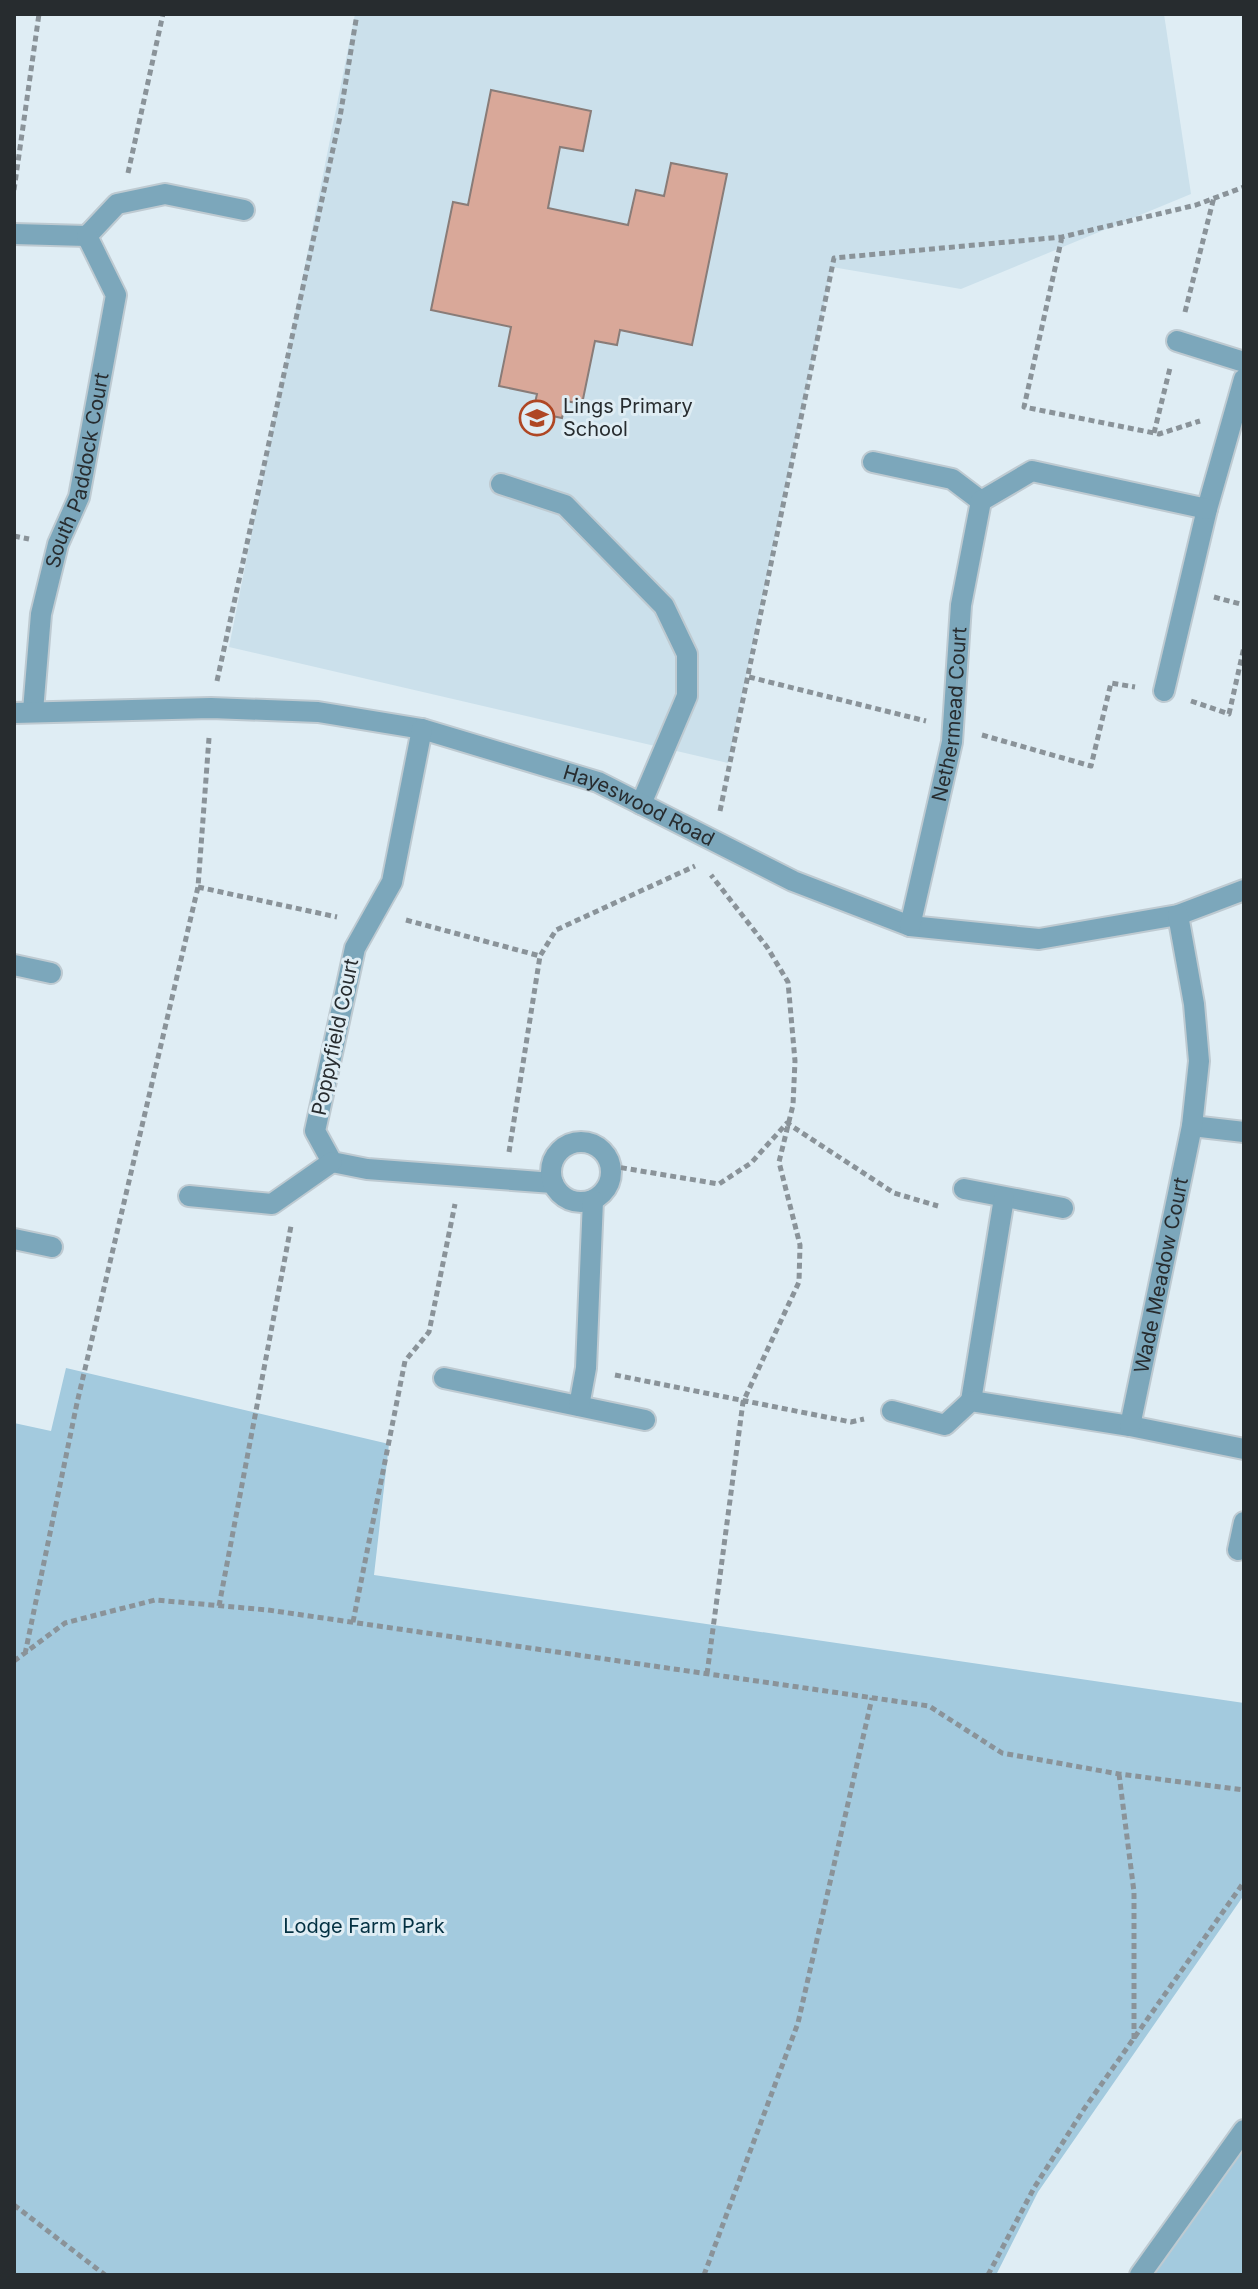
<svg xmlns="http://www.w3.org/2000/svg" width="1258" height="2289" viewBox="0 0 1258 2289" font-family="Inter,sans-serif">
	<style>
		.built { fill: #cbe0eb }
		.green { fill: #a3cade }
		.building { fill: #d9a899; stroke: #897c78; stroke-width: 2 }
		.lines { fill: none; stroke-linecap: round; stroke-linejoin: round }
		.minor-casing { stroke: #becad1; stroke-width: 24 }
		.path { stroke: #8a9399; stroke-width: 5; stroke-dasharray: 6 4; stroke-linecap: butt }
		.minor { stroke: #7ca7bb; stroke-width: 20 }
		.labels { text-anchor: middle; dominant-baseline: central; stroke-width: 6; stroke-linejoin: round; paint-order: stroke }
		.poi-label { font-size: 20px; fill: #272c2f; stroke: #dfedf4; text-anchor: start }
		.street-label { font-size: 20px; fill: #272c2f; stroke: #dfedf4 }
		.park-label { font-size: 20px; fill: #043142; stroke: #dfedf4 }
	</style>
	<rect width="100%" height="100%" fill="#dfedf4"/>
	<path class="built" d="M355,14H1164L1191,194L961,289L832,267L728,763L229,647Z"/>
	<path class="green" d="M66,1368L389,1444L374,1575L1244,1703V1895L1038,2192L996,2275H14V1423L51,1431Z
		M1244,2130V2275H1140Z"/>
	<path class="building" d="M491,90L591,111L583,151L560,147L548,208L628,225L636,190L664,196L671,163L727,174L692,345L620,330L617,345L595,341L582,404L566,401L562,418L533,412L537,394L499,386L511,327L431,310L453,202L468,205Z"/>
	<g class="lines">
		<g class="minor-casing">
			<g id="minor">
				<path d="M14,234L87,236L117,204L165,194L244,210"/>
				<path d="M1177,341L1244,362"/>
				<path d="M873,462L952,479L981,501"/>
				<path d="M501,484L565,505L664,606L687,654V696L641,804"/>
				<path d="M1164,691L1207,509L1244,379"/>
				<path id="s1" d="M33,711L41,614L58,544L79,497L116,295L87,236"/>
				<path id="s2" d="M14,713L211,708L318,712L422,729L598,782L793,881L910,926L1039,939L1178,915L1244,890"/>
				<path d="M422,729L392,882L355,948L315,1131L332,1162L367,1169L553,1183"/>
				<path id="s3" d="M910,926L952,742L961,605L981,501L1032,471L1207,509"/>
				<path d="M14,965L51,973"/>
				<path d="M1192,1126L1244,1132"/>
				<circle cx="581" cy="1172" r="30"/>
				<path d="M964,1189L1063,1208"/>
				<path d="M189,1196L272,1204L332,1162"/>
				<path d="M14,1239L52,1247"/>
				<path d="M444,1378L645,1420"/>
				<path d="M971,1401L1004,1198"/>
				<path d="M579,1406L586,1368L593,1200"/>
				<path d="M892,1411L945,1425L971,1401L1130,1426L1244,1449"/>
				<path id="s4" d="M1130,1426L1192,1126L1199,1061L1194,1004L1178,915"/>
				<path d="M1238,1550L1244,1522"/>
				<path d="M1140,2275L1244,2130"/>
			</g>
		</g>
		<path class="path" d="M128,173L163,14
			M14,190L39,14
			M1062,237L1024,407L1159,434L1200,421
			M1185,312L1214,197
			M1154,433L1170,368
			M14,536L29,539
			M1214,597L1244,605
			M749,677L926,721
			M217,681L340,117L357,14
			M1191,701L1229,714L1244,647
			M982,735L1091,766L1111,683L1135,687
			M720,811L834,258L1062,237L1196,205L1244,187
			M198,887L337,917
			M406,920L540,956L556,930L695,866
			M509,1152L540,956
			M611,1166L719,1184L751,1163L787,1123L894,1193L938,1206
			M615,1375L851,1422L864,1419
			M219,1606L291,1226
			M353,1622L405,1361L429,1332L455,1204
			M25,1654L77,1403L198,887L209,738
			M14,1661L65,1623L155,1600L268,1610L929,1706L1002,1753L1119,1774L1244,1790
			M707,1674L743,1402L799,1282L800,1245L779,1162L793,1105L795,1061L788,982L767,947L711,875
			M1119,1774L1134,1892V2040
			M14,2205L105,2275
			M704,2275L798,2023L872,1698
			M988,2275L1034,2188L1084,2109L1244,1882"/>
		<use href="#minor" class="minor"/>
	</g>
	<defs>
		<g id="school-ring" transform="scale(1.8)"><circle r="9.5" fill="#dfedf4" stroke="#af4724" stroke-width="1.5"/><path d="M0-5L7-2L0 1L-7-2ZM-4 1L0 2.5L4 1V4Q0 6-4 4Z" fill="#af4724"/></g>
	</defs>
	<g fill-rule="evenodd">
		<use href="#school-ring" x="537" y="418"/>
	</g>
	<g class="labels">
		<g class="poi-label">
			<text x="563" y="406">Lings Primary<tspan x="563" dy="23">School</tspan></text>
		</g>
		<g class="street-label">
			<text stroke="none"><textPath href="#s1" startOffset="246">South Paddock Court</textPath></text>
			<text stroke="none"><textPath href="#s3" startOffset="216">Nethermead Court</textPath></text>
			<text stroke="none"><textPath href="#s2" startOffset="640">Hayeswood Road</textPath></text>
			<text transform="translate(335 1037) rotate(-78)">Poppyfield Court</text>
			<text stroke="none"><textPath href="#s4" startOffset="154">Wade Meadow Court</textPath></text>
		</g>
		<g class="park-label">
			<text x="364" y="1926">Lodge Farm Park</text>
		</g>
	</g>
	<rect width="1258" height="2289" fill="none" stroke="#272c2f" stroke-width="32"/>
</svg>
